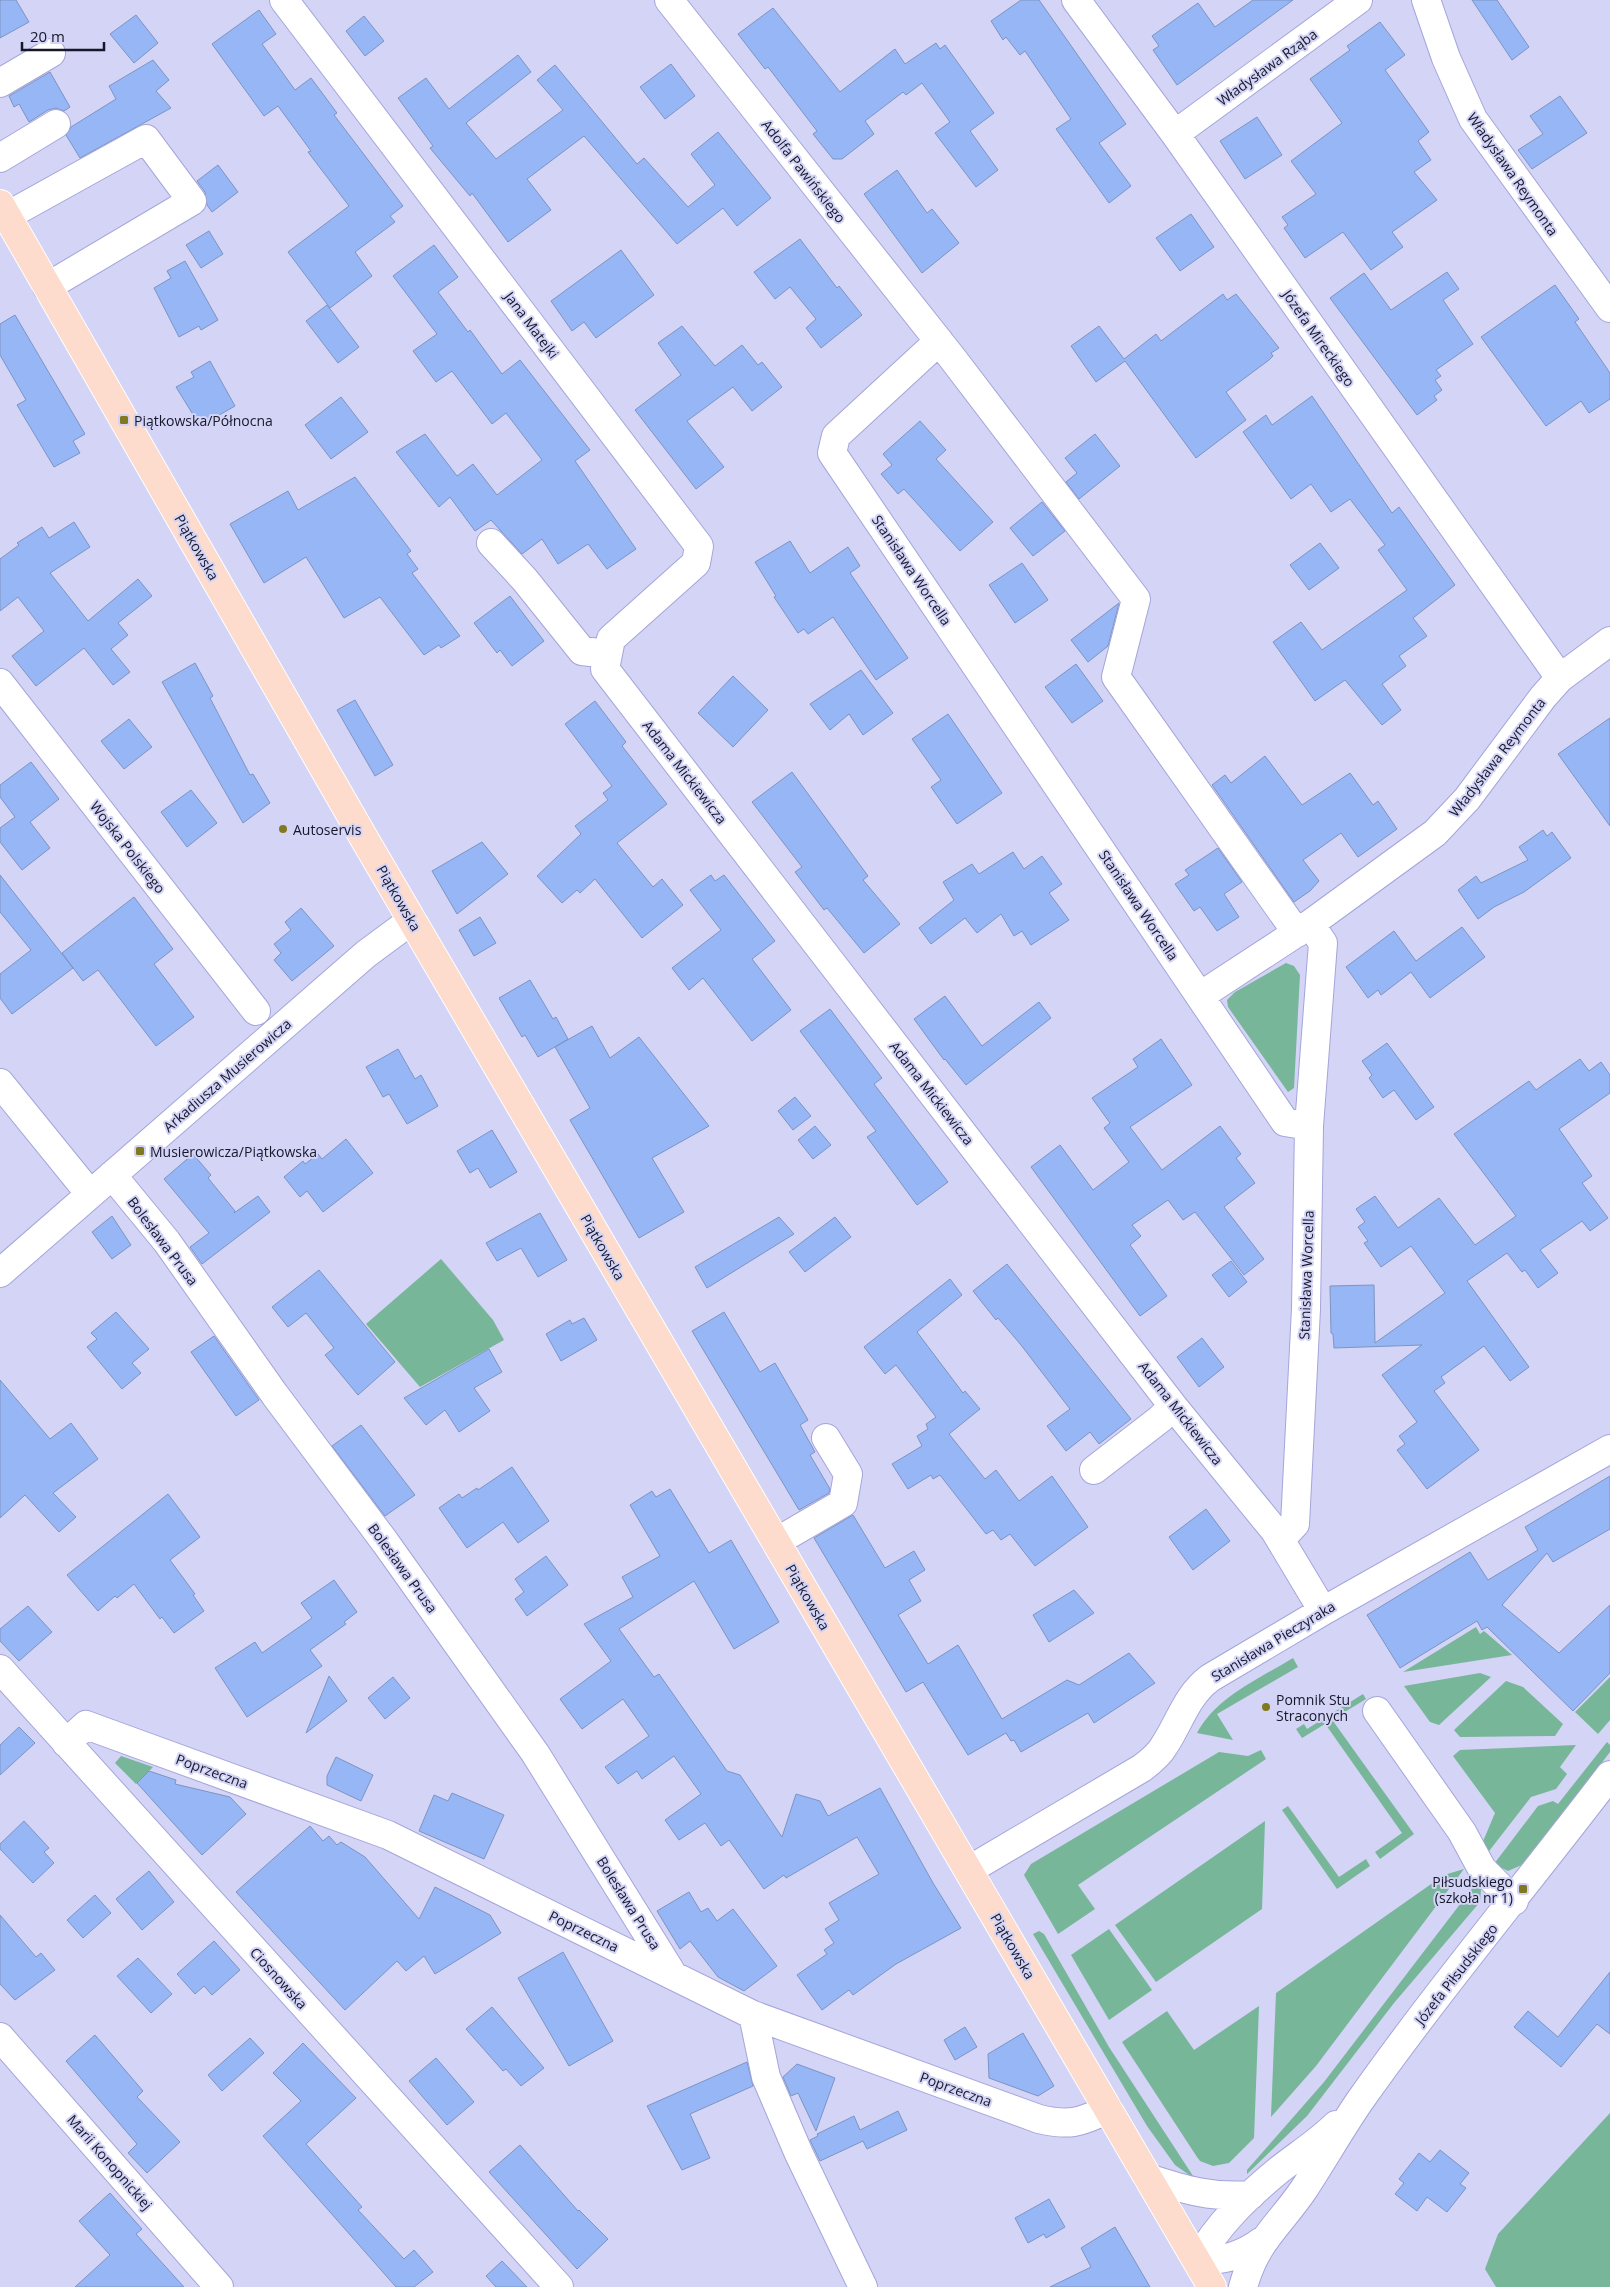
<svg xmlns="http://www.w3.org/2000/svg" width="1610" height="2287" viewBox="0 0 1610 2287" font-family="'Open Sans',sans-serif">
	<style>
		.green { fill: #77b699 }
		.building { fill: #97b6f5; stroke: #7c94c4 }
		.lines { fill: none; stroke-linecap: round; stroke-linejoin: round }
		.minor-casing { stroke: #a5a5db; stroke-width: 30 }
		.major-casing { stroke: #fff; stroke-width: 30 }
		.minor { stroke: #fff; stroke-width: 28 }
		.major { stroke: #fddbcd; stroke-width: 28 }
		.poi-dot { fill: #81791f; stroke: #d3d4f6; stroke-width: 2 }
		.labels { text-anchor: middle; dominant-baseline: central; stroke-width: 4; stroke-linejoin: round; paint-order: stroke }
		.street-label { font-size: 14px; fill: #17172a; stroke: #d3d4f6 }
		.poi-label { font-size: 14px; fill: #17172a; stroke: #d3d4f6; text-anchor: start }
	</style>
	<rect width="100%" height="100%" fill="#d3d4f6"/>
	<path class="green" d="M1286,963L1294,966L1300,975L1294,1088L1288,1092L1228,1007L1227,1000L1235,992Z
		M441,1259L493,1320L504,1340L420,1387L366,1324Z
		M1476,1627L1480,1634L1484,1631L1512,1655L1403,1672Z
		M1293,1658L1298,1667L1217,1714L1233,1740L1197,1733C1216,1697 1259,1679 1293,1658Z
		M1480,1673L1491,1677L1439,1725L1430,1722L1404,1686Z
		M1610,1677V1720L1598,1734L1575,1712Z
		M1506,1681L1523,1687L1563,1724L1555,1736L1460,1737L1454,1730Z
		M1363,1694L1366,1699L1302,1738L1296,1729L1304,1724L1307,1729Z
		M1333,1721L1414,1834L1380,1859L1375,1852L1402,1833L1326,1725Z
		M1607,1742L1610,1745V1752L1524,1864L1508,1871L1494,1864L1538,1806L1553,1801L1558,1804Z
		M1576,1745L1560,1767L1567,1774L1556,1789L1531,1797L1486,1855L1481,1846L1495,1813L1453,1756L1460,1750Z
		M1261,1750L1266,1759L1078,1885L1095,1909L1058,1934L1024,1875L1031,1864L1219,1752L1248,1756Z
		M121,1756L153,1767L136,1784L115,1763Z
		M1288,1806L1339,1877L1366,1859L1370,1866L1337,1889L1282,1810Z
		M1265,1821L1262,1909L1156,1982L1115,1925Z
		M1464,1869L1316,2066L1271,2117L1276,1993L1444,1875Z
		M1477,1882L1481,1889L1480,1902L1394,2003L1307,2116L1247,2174V2170L1324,2082Z
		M1109,1929L1152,1990L1109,2020L1071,1955Z
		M1039,1931L1044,1934L1109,2047L1195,2179L1175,2165L1147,2126L1033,1934Z
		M1259,2006L1254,2138L1229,2163L1213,2166L1200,2161L1197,2157L1122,2042L1167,2011L1194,2050Z
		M1610,2113V2287H1496L1485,2269L1498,2234Z"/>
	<path class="building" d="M0,0H16L29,22L0,38Z
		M1021,0H1039L1126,124L1099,143L1131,186L1109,203L1056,129L1071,119L1025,51L1020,55L1006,37L1003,40L991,21Z
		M1253,0H1293L1177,85L1153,50L1159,46L1152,36L1198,3L1215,27Z
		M1472,0H1497L1529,47L1512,60Z
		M773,8L840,92L895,49L905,64L936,43L940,49L945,45L994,113L970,131L998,170L976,187L935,133L950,122L922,83L906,95L903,92L865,121L874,134L842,159H833L813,134L817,131L768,67L765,69L738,34Z
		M259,10L276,34L262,44L295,90L311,78L337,113L334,115L403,206L390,216L395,222L355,252L372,276L330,308L288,252L349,206L308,152L311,151L278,106L264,116L212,44Z
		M136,15L158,43L134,63L110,34Z
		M364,16L384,41L365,56L346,31Z
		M1380,22L1405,55L1385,70L1429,132L1418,141L1431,160L1414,172L1437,200L1392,232L1403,247L1371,270L1343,232L1305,258L1284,228L1288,225L1282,217L1316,194L1291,161L1342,123L1310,79L1350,50L1347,46Z
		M518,55L531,72L466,123L496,159L563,110L537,80L555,65L637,164L644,158L688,207L715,185L691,154L718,132L771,198L737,226L723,208L677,244L584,136L527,179L551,210L508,242L472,193L470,196L430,148L433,146L398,98L426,78L449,109Z
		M153,60L169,80L156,91L171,108L80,158L66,135L71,127L116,99L109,86Z
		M671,64L695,96L665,119L640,87Z
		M50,72L70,107L64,111L56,108L48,110L29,122L19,104L14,107L9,96Z
		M1560,96L1587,133L1532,169L1518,150L1543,134L1530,116Z
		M1257,117L1282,155L1245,179L1220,141Z
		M218,165L238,192L212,212L207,205L205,192L197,181Z
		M897,170L927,213L932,209L959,243L922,273L864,194Z
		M1191,214L1214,247L1180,271L1156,238Z
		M209,231L223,254L201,268L186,245Z
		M800,239L837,288L839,286L862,315L821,348L806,328L816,319L790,287L775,299L754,272Z
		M434,245L458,277L438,292L468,332L470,330L502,374L520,360L590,450L575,461L636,549L607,569L588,544L558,564L542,539L522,554L491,520L475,531L450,497L439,507L396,452L425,434L457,476L473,464L497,495L542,460L506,413L492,424L452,371L436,382L413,351L437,334L393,276Z
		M621,250L654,295L596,338L584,322L572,331L551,301Z
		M185,261L218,320L201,330L199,326L179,337L154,288L171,278L167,271Z
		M1447,272L1459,289L1443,300L1473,344L1436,370L1441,376L1435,380L1442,390L1434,396L1437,400L1417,415L1330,298L1364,273L1391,310Z
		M1555,285L1579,319L1575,322L1610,373V399L1589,413L1581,401L1546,426L1481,337Z
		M1223,294L1227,300L1236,294L1279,348L1271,353L1273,356L1269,360L1226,392L1246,420L1196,458L1125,361L1096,382L1071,346L1099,326L1124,359L1156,334L1161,341Z
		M327,305L359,347L338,363L306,321Z
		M15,315L85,434L73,441L80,453L54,467L17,405L26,400L0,355V324Z
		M682,326L715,366L742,345L758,365L762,362L782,387L752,411L733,387L687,421L724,467L696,489L635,410L681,375L658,343Z
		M210,361L235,406L200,426L176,387L194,377L191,372Z
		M1312,396L1392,513L1399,507L1455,585L1413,618L1427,636L1399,656L1406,666L1382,684L1401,710L1382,725L1345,680L1315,701L1273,642L1301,622L1322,650L1407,590L1378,550L1385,545L1350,499L1331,512L1311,484L1291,499L1243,432L1266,415L1272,425Z
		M341,397L368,432L331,459L305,425Z
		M920,421L946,450L936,459L993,522L960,551L904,489L898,494L881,474L892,465L883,454Z
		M1095,434L1120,466L1079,499L1066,482L1077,473L1065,458Z
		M355,477L411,551L407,554L418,569L412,573L460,636L441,648L439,645L424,655L380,597L344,618L306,557L264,583L230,524L288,491L298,510Z
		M1042,502L1065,531L1033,556L1010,528Z
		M74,522L90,547L50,573L88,621L138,579L152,596L118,623L128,635L111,649L130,672L113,685L84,648L36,686L12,656L44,631L18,597L0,611V559L19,545L17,543L42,527L49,538Z
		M790,541L810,573L848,547L860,566L850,573L908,658L876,680L833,617L808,634L804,629L798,633L774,597L776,596L755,562Z
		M1320,543L1339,568L1309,590L1290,565Z
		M1022,563L1048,600L1015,623L989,585Z
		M510,596L544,641L512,666L500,650L497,653L474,623Z
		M1119,603L1108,646L1088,662L1071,640Z
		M195,663L213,696L210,698L250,775L253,774L270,803L243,823L162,682Z
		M1076,664L1103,701L1072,723L1045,687Z
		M861,670L893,713L863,735L849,714L830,730L810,704Z
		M733,676L768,710L733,747L698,713Z
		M355,700L393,765L375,776L337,710Z
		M595,701L626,742L622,746L667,804L617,843L653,887L662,879L683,905L642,938L595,879L580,893L577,890L562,903L537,876L581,834L575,826L608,800L603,793L612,786L565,724Z
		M948,714L1002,793L957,824L931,787L941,780L912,739Z
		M1610,718V826L1558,754Z
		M129,719L152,747L124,769L101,741Z
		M1265,756L1302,805L1350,773L1373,805L1378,801L1397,829L1358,857L1341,833L1303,860L1319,881L1310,891L1294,902L1212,785L1225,775L1231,783Z
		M31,762L59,799L30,822L50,848L22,870L0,842V828L15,817L0,797V785Z
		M792,772L868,876L863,880L900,924L864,953L827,908L824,910L795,872L802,867L752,802Z
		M191,790L217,823L187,847L161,812Z
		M1543,830L1547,836L1552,832L1571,858L1524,892L1494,907L1478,919L1458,890L1476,876L1481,883L1528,860L1519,847Z
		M482,842L508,874L457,914L432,871Z
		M1218,848L1242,882L1224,894L1239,917L1217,931L1200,907L1194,911L1175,884L1189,875L1185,870Z
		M1013,852L1024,869L1042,856L1062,884L1049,893L1069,920L1031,945L1022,931L1014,936L1001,914L977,933L965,918L931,944L919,928L954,900L943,882L972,864L979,874Z
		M0,875L73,968L12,1014L0,998V974L31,950L0,912Z
		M711,875L715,881L724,875L775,941L752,959L791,1010L752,1041L703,978L689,990L672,968L721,930L690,890Z
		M134,897L173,949L154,964L194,1017L156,1046L98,970L83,981L62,953Z
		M301,908L334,946L292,981L274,960L281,953L274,944L291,930L285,922Z
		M480,917L496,943L474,956L459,930Z
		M1462,927L1485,957L1430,998L1411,972L1381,995L1378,990L1368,998L1346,967L1394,931L1416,961Z
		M530,980L553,1019L556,1017L568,1039L538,1057L525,1035L522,1037L499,998Z
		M945,996L982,1046L1039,1002L1051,1018L966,1085L945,1059L944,1060L914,1019Z
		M830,1009L882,1078L874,1084L948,1182L917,1205L867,1137L876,1131L800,1031Z
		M592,1026L610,1058L639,1037L709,1126L652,1158L684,1212L639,1238L570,1120L590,1108L555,1047Z
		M1161,1039L1192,1085L1130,1127L1162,1170L1220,1126L1241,1154L1236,1158L1255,1183L1224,1207L1264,1259L1244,1275L1195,1212L1183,1220L1168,1200L1132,1225L1141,1236L1130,1245L1167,1296L1140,1316L1031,1167L1060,1145L1093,1190L1129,1162L1104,1128L1110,1123L1092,1098L1138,1067L1133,1059Z
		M1387,1043L1434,1107L1416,1120L1394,1090L1383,1098L1369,1078L1372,1075L1362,1061Z
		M398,1049L415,1079L421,1075L438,1106L407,1124L389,1094L383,1097L366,1067Z
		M1580,1059L1589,1071L1601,1062L1610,1075V1093L1559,1129L1592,1176L1582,1183L1608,1218L1590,1231L1582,1221L1540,1250L1558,1273L1538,1288L1525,1270L1522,1272L1507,1253L1467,1281L1529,1367L1510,1381L1484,1346L1441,1377L1445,1383L1434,1391L1479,1450L1427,1489L1397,1450L1405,1444L1399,1436L1417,1422L1382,1375L1422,1345L1334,1348L1333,1334L1331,1333L1330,1286L1374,1285L1375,1343L1445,1293L1411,1246L1381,1267L1364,1243L1368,1241L1358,1227L1365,1222L1356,1209L1375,1196L1398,1228L1439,1198L1475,1245L1516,1216L1454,1134L1529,1081L1536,1090Z
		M795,1097L811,1116L793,1130L778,1111Z
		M815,1126L831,1145L813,1159L798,1140Z
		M492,1130L517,1172L490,1188L478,1168L470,1173L457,1151Z
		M346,1139L373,1173L323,1212L307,1191L300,1197L284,1177L303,1161L305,1164L318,1154L322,1159Z
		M193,1154L211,1175L208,1178L235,1211L234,1213L258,1196L270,1212L202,1264L190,1247L209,1233L164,1179Z
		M540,1213L567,1260L538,1277L521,1248L497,1261L486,1243Z
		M112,1216L131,1245L112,1259L92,1232Z
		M779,1217L794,1234L707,1288L695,1267Z
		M835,1217L851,1237L805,1272L789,1252Z
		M1231,1261L1247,1282L1229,1297L1212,1275Z
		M1007,1264L1131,1419L1099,1444L1090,1432L1066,1451L1047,1426L1070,1409L1021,1345L998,1318L996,1320L973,1291Z
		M319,1270L395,1362L358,1395L325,1355L334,1348L306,1313L288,1327L272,1307Z
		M950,1279L962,1295L917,1332L963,1393L965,1391L980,1409L949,1434L985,1479L996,1470L1019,1501L1052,1476L1088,1527L1035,1566L1010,1534L1001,1540L993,1530L986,1534L940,1475L933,1479L931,1475L908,1489L892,1464L922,1446L917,1436L928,1429L926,1424L936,1417L896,1365L885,1374L864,1347Z
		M116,1312L149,1349L132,1363L141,1373L122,1389L87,1347L97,1339L91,1333Z
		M724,1312L760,1372L775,1363L808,1420L800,1425L815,1452L810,1455L830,1489L829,1493L799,1510L692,1331Z
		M584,1318L597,1340L561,1361L546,1334L570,1320L572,1324Z
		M214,1336L259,1400L236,1416L191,1352Z
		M1202,1338L1224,1367L1199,1387L1177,1357Z
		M489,1349L502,1372L474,1388L490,1411L459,1432L445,1410L426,1425L404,1398Z
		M0,1380L50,1439L71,1423L98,1459L53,1493L76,1517L59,1532L25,1495L0,1518Z
		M361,1425L415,1495L385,1516L332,1446Z
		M512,1467L549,1521L518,1543L503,1522L467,1548L439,1508L459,1494L462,1498L477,1488L478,1490Z
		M1610,1476V1529L1553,1562L1547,1553L1502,1605L1559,1653L1610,1605V1673L1573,1711L1487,1627L1482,1630L1477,1621L1400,1668L1367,1615L1470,1552L1488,1580L1538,1550L1525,1527Z
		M670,1489L709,1553L731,1540L779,1622L734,1649L694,1581L619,1629L654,1677L659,1674L727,1771L740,1775L782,1837L796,1794L820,1801L828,1816L880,1788L933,1883L961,1928L896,1964L853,1995L849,1990L822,2010L797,1975L827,1954L824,1950L834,1943L825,1929L839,1920L829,1903L879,1874L857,1837L786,1878L784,1875L764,1889L729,1840L721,1846L705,1823L679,1840L665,1820L701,1794L674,1756L642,1779L637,1771L618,1784L605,1767L649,1736L623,1699L582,1729L560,1699L611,1661L584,1624L633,1597L622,1577L660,1556L630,1505L652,1491L656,1497Z
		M168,1494L200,1537L170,1560L195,1594L193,1595L204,1611L174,1633L162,1617L160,1619L134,1584L117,1598L115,1596L98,1611L67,1575Z
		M1206,1509L1230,1541L1193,1570L1169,1537Z
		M853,1515L885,1568L914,1551L925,1570L909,1580L921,1601L898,1615L928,1664L958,1645L1002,1719L1067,1680L1079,1685L1129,1653L1155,1683L1094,1723L1088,1713L1021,1752L1014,1740L1011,1741L1006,1733L968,1755L923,1682L906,1692L814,1538Z
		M546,1556L568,1585L527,1616L515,1599L524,1592L515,1579Z
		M334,1580L357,1612L344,1622L346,1624L310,1650L322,1666L247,1717L215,1668L255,1642L262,1653L312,1618L301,1603Z
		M1074,1590L1094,1613L1049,1642L1033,1615Z
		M28,1606L52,1632L19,1661L0,1641V1629Z
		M329,1676L347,1701L306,1733Z
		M393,1677L410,1698L385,1719L368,1698Z
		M19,1727L35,1743L0,1775V1745Z
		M336,1757L373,1775L361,1801L327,1785V1776Z
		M149,1771L176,1780L175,1784L230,1797L246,1814L202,1855L137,1783Z
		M452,1793L504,1815L484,1859L419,1831L434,1795L448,1801Z
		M24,1821L49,1848L44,1852L54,1863L33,1883L0,1849V1844Z
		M310,1826L323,1841L329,1836L337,1845L341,1842L365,1857L419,1919L435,1887L490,1915L501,1933L435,1974L424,1956L406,1971L397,1961L345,2010L236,1892Z
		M149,1871L174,1902L142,1930L116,1899Z
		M689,1892L701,1912L708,1908L717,1921L733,1909L777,1966L744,1991L718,1977L690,1941L680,1949L657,1911Z
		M95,1895L111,1913L83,1938L67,1920Z
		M0,1915L36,1957L41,1953L55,1970L15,2000L0,1984Z
		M214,1941L240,1970L212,1995L204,1986L195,1994L177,1974Z
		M563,1952L613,2041L569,2066L518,1978Z
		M138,1958L172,1994L151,2013L117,1976Z
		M1610,1972V2034L1597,2024L1561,2067L1514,2027L1528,2011L1558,2037Z
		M492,2007L544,2068L521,2086L506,2069L503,2071L466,2029Z
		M965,2027L977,2047L955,2060L944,2040Z
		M1023,2033L1054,2086L1038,2096L989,2078L988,2054Z
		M95,2035L143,2091L137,2097L180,2142L147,2173L128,2153L137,2144L66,2061Z
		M250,2038L264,2053L222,2091L208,2075Z
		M303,2043L356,2098L306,2144L362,2207L358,2210L404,2259L414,2250L433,2272L414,2287H396L263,2136L301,2101L273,2073Z
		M436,2058L474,2102L447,2125L409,2081Z
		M747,2062L753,2086L690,2114L710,2158L682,2170L647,2106Z
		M797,2064L835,2078L816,2131L798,2093L791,2096L783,2077Z
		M898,2111L907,2130L867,2149L863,2141L820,2161L810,2140L818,2136L817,2134L854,2116L860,2130Z
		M520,2145L578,2211L579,2210L608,2239L577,2269L489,2172Z
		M1440,2150L1469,2173L1460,2184L1466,2188L1447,2212L1427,2197L1417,2211L1395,2194L1404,2183L1399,2179L1419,2153L1430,2162Z
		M110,2193L142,2229L136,2234L184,2287H75L110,2255L79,2221Z
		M1049,2199L1065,2227L1046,2238L1044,2234L1028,2243L1015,2218Z
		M1115,2227L1150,2287H1050L1091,2267L1081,2248Z
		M502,2261L527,2287H496L486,2276Z"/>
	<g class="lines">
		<g class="minor-casing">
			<path id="minor" d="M284,0L699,546L696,563L611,639L605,669L1173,1406L1275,1531L1323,1611
				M669,0L953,359L1136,599L1116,677L1297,933
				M1076,0L1175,134L1560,678
				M1426,0L1446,58L1473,119L1610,308
				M0,83L51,53
				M1175,134L1358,0
				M0,158L56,124
				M7,216L146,139L192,201L47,287
				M939,341L836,436L832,453L1285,1122L1309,1126
				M491,543L525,580L582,651L608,654
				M0,683L256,1011
				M1200,996L1310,924
				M0,1083L90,1194
				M112,1175L167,1242L275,1395L385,1542L535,1753L673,1975
				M0,1273L366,954L412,920
				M1094,1470L1160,1419L1173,1406
				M1281,1539L1295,1524L1306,1309L1309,1126L1323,943L1310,924L1435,833L1467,799L1543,697L1560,678L1610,641
				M776,1542L843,1503L848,1474L826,1438
				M0,1669L559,2287
				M1377,1711L1462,1832L1482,1869L1514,1901
				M66,1743L86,1725L388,1835L753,2015L1039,2119C1069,2126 1080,2123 1108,2109
				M969,1870L1142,1768C1150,1762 1159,1755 1164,1746C1180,1722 1186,1696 1210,1678L1323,1611L1610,1449
				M753,2015L766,2077L799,2154L863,2287
				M0,2037L219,2287
				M1148,2178C1185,2190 1212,2198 1251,2195
				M1197,2261C1217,2225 1246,2197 1279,2170C1298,2155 1319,2142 1336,2125
				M1197,2261C1223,2260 1241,2257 1262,2241
				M1243,2287C1256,2240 1279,2226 1304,2189C1323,2160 1340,2130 1359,2102C1438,1990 1527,1884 1610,1775"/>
		</g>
		<g class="major-casing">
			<path id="major" d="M0,204L365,840L1212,2287"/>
		</g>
		<use href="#minor" class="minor"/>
		<use href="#major" class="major"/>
	</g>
	<g class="poi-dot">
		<rect x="119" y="415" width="10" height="10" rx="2.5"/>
		<circle cx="283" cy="829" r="5"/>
		<rect x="135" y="1146" width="10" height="10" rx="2.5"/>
		<circle cx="1266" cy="1707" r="5"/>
		<rect x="1518" y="1884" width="10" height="10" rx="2.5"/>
	</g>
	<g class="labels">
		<g class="street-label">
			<text transform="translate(1267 67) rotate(-36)">Władysława Rząba</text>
			<text transform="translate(804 171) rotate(52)">Adolfa Pawińskiego</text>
			<text transform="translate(1513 174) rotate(55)">Władysława Reymonta</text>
			<text transform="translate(532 325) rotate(53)">Jana Matejki</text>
			<text transform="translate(1319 338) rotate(55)">Józefa Mireckiego</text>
			<text transform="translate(197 547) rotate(60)">Piątkowska</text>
			<text transform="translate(912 570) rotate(56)">Stanisława Worcella</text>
			<text transform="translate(1497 757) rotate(-52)">Władysława Reymonta</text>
			<text transform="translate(685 772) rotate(52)">Adama Mickiewicza</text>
			<text transform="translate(128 847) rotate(52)">Wojska Polskiego</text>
			<text transform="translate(399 898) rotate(60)">Piątkowska</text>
			<text transform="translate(1139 905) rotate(56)">Stanisława Worcella</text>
			<text transform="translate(227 1075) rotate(-41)">Arkadiusza Musierowicza</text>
			<text transform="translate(932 1093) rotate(52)">Adama Mickiewicza</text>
			<text transform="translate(163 1241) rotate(53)">Bolesława Prusa</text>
			<text transform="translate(603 1247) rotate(60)">Piątkowska</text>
			<text transform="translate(1306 1275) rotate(-88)">Stanisława Worcella</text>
			<text transform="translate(1181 1413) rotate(52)">Adama Mickiewicza</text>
			<text transform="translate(403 1568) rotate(54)">Bolesława Prusa</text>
			<text transform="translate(808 1597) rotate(60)">Piątkowska</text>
			<text transform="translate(1273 1641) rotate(-31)">Stanisława Pieczyraka</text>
			<text transform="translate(212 1771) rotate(20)">Poprzeczna</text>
			<text transform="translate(629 1903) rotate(58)">Bolesława Prusa</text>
			<text transform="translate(584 1931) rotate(26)">Poprzeczna</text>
			<text transform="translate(1013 1946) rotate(60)">Piątkowska</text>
			<text transform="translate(1456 1974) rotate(-52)">Józefa Piłsudskiego</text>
			<text transform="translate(279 1978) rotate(48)">Ciosnowska</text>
			<text transform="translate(956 2089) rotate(20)">Poprzeczna</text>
			<text transform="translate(110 2162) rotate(49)">Marii Konopnickiej</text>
		</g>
		<g class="poi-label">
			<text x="134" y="420">Piątkowska/Północna</text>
			<text x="293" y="829">Autoservis</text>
			<text x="150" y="1151">Musierowicza/Piątkowska</text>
			<text x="1276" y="1699">Pomnik Stu<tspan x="1276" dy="16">Straconych</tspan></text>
			<text x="1513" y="1881" text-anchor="end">Piłsudskiego<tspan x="1513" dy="16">(szkoła nr 1)</tspan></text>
		</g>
	</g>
	<path d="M22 42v8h82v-8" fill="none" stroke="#17172a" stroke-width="2.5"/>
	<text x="30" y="42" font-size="15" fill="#17172a" stroke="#d3d4f6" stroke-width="4" paint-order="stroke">20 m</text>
</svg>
